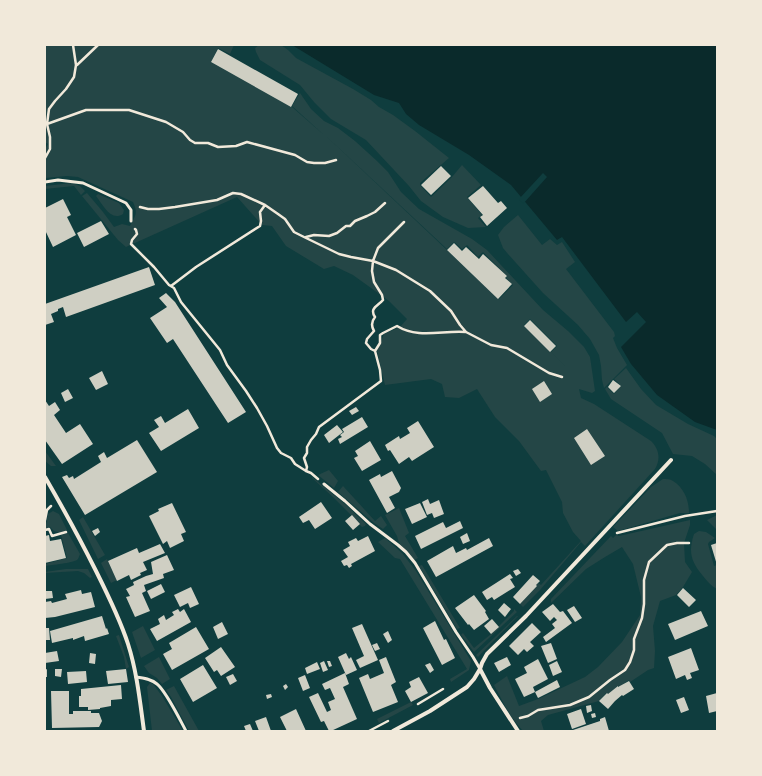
<svg xmlns="http://www.w3.org/2000/svg" width="762" height="776" viewBox="0 0 762 776" font-family="Arial,sans-serif">
	<style>
		.green { fill: #244646; fill-rule: evenodd }
		.water { fill: #0a2a2b }
		.pier { fill: #0f3d3e }
		.building { fill: #cfcfc3 }
		.lines { fill: none; stroke-linecap: round; stroke-linejoin: round }
		.path { stroke: #f1e9da; stroke-width: 2.5 }
		.service { stroke: #f1e9da; stroke-width: 3 }
		.minor { stroke: #f1e9da; stroke-width: 4 }
	</style>
	<rect width="100%" height="100%" fill="#0f3d3e"/>
	<path class="green" d="M45,45H234L230,54L218,48L211,62L292,107L324,135L292,106L300,93L311,109L324,121L338,128L355,141L377,161L388,172L401,192L419,209L472,239L487,250L543,310L568,331L584,347L590,357L595,391L592,393L579,389L581,398L594,404L651,441C659,449 661,459 655,469L585,546L581,542L540,590L523,607L520,604L537,586L536,585L538,583L541,585L581,541L573,532L563,513L562,502L546,470L541,471L519,441L495,417L477,389L459,398L445,397L442,384L431,379L385,385L377,351L384,334L400,327L407,319L389,301L353,275L334,266L324,269L286,246L272,226L262,225L237,197L126,247L118,240L82,196L87,193L103,212L114,227L122,224L130,226C136,215 138,213 133,202L78,177L67,176L45,178V149L48,144L45,142ZM326,136L447,249L454,242L462,249L467,245L478,257L483,252L507,276L506,278L513,285L499,299ZM530,319L557,346L551,352L565,366L524,325Z
		M259,45H281L288,50L296,58L353,89L371,100L379,107L393,115L415,131L449,158L420,183V185L431,197L452,177L462,165L481,185L467,197L482,215L478,218L486,227L468,228L443,217L421,201L409,186L366,140L331,119L314,102L300,85L260,60L256,52L255,48Z
		M72,183L80,186L85,191L81,195L74,186L45,189V186Z
		M98,194L119,203L124,210L123,214C111,222 103,205 96,196Z
		M518,215L542,245L550,239L557,245L562,242L575,262L566,269L614,332L615,336L613,338L617,348L627,365L604,388L602,380L601,366L599,355L590,339L578,325L543,293L508,254L503,248L498,235L504,227Z
		M626,368L641,389L656,405L688,424L714,436L717,439V475L705,464L692,456L673,454L662,433L611,399L605,389L607,387L614,394L621,386L614,379Z
		M45,451L56,466H51L45,461Z
		M329,470L338,481L334,488L318,475Z
		M312,477L345,504L366,524L365,526L362,527L360,525V524L333,497L312,478Z
		M663,479C667,479 670,479 673,481C684,488 689,500 689,513H680L618,531L613,527L651,487Z
		M343,486L375,521L381,516L387,525L383,529L374,523L338,492Z
		M399,508L409,533L405,536L418,558L414,560L399,543L397,536L385,515Z
		M53,511L59,514L67,530L60,533L54,531L50,527L45,529L48,514Z
		M717,515V530L707,520Z
		M83,517L105,555L98,559L79,520Z
		M690,520V525L684,543L685,562L692,572L683,587L676,595L660,601L653,626L655,651L654,668L648,670L630,682L629,680L619,687L618,686L608,694L606,693L599,701L548,715L541,721L544,731H523C510,718 502,700 494,685L507,676L519,706L538,699L585,677L598,667L622,642L640,615L641,597L633,564L622,547L605,557L586,569L551,603V599L611,536L613,538L616,535L619,536Z
		M699,531L706,532L715,538L709,542L708,544L714,566L717,565V589C711,586 707,581 703,576C691,562 688,552 694,534Z
		M68,533L80,554C79,556 79,558 77,560C72,563 52,565 45,566V564L67,558L61,535Z
		M385,538L402,553L416,571L452,630L471,661L469,670L451,682L450,679L467,669L400,559L395,558L378,542Z
		M107,559L117,580L111,583L101,563Z
		M422,565L460,628L457,629L419,566Z
		M66,569H88L92,577L90,578L84,573L78,571L45,573V572Z
		M514,609L517,612L474,652L461,635L463,633L474,648L491,634L514,611Z
		M517,616H518L478,657L476,655Z
		M143,626L155,650L141,658L132,632Z
		M119,635L129,667L126,669L124,657L116,636Z
		M159,657L170,679L162,684L157,678L149,673L144,666Z
		M150,683L153,684L162,696L183,731H152L147,687Z
		M174,686L199,731H189L171,697L166,690Z
		M411,702L413,705L379,723L377,719Z"/>
	<path class="water" d="M292,45H717V430L695,422L657,395L631,364L621,347L646,322L637,312L626,322L562,237L557,240L511,185L469,155L419,125L406,114L399,103L374,95Z"/>
	<path class="pier" d="M543,173L547,177L523,204L519,199Z"/>
	<path class="building" d="M218,49L298,94L291,107L211,62Z
		M441,166L451,176L431,195L421,185Z
		M483,186L498,203L501,201L507,208L487,226L480,217L483,215L468,198Z
		M63,199L71,215L67,217L76,235L53,247L45,230V208Z
		M101,221L109,234L84,247L77,233Z
		M454,243L462,251L466,247L479,259L483,254L507,276L505,278L512,284L498,299L447,250Z
		M149,267L155,285L66,317L63,307L58,309V311L51,314L54,322L45,325V304Z
		M166,293L175,302L246,412L228,423L173,339L167,343L150,318L167,307L159,298Z
		M530,320L556,346L550,352L524,326Z
		M102,371L108,384L96,390L89,378Z
		M613,380L621,386L614,393L608,387Z
		M544,381L552,394L540,402L532,389Z
		M68,389L73,398L65,402L61,393Z
		M45,400L49,406L55,402L60,410L54,415L66,433L80,424L93,444L62,464L45,440Z
		M356,407L359,411L352,415L349,411Z
		M188,409L199,428L161,451L149,433L159,427L154,420L161,416L165,423Z
		M362,417L368,427L340,444L338,439L342,437L340,435L344,432L342,429Z
		M418,421L434,447L412,461L409,457L399,464L390,450L388,451L385,445L399,436L400,439L410,433L407,428Z
		M337,425L343,432L329,443L324,435Z
		M587,429L605,456L591,465L574,438Z
		M137,440L157,472L85,515L62,477L67,475L69,478L73,476L74,479L101,462L98,456L104,452L107,458Z
		M370,441L381,460L362,471L354,458L358,456L355,451Z
		M392,471L401,488L399,492L389,497L395,508L387,513L369,480L380,474L381,477Z
		M428,499L430,504L439,500L444,514L434,518L432,513L427,515L422,502Z
		M321,502L332,518L315,529L309,520L303,523L299,517Z
		M172,503L186,532L181,534L184,541L170,548L167,541L163,544L149,516L159,511L158,509Z
		M420,503L427,517L412,524L405,509Z
		M352,515L360,524L353,530L345,521Z
		M460,521L463,528L421,549L415,536L443,522L446,528Z
		M98,528L100,532L95,536L92,531Z
		M467,533L470,541L463,544L460,537Z
		M49,535L50,541L61,539L66,558L45,563V536Z
		M368,536L375,551L351,564L352,566L349,568L347,565L344,566L341,561L348,557L343,550L350,546L348,542L356,538L358,541Z
		M489,538L493,546L436,577L427,561L453,546L456,553L466,548L467,550Z
		M717,543V565L711,545Z
		M160,544L165,553L143,562L147,570L140,573L141,575L131,580L129,575L117,581L108,561L137,548L139,553Z
		M167,555L174,570L163,574L164,578L144,585L146,591L142,593L150,611L135,617L126,597L130,596L126,589L134,585L133,582L146,576L153,574L151,562Z
		M518,569L521,573L516,576L513,571Z
		M510,574L513,578L510,579L515,587L494,600L492,597L487,600L482,592Z
		M533,575L540,581L536,585L537,586L520,604L513,597Z
		M161,584L165,592L151,599L147,591Z
		M191,587L199,604L190,608L188,603L180,607L174,595Z
		M683,588L696,600L689,607L677,595Z
		M81,590L82,594L91,592L95,607L55,617L45,618V602L51,601L52,603L67,599L65,594Z
		M45,591H52L53,598L45,599Z
		M474,595L486,611L485,612L489,619L474,630L469,624L468,625L455,608Z
		M504,603L511,609L505,617L498,610Z
		M553,604L560,612L563,611L572,623L546,642L543,637L555,628L552,624L557,620L554,617L550,621L542,612Z
		M574,606L582,618L575,622L567,610Z
		M178,609L180,612L184,609L191,622L157,641L150,629L160,624L158,619L164,615L166,620L174,615L172,612Z
		M701,611L708,626L675,640L668,624Z
		M102,616L106,629L107,628L109,634L85,641L84,636L73,640V638L52,643L50,631Z
		M492,619L499,627L491,634L484,626Z
		M435,621L444,640L446,639L455,658L442,665L423,628Z
		M222,622L228,634L218,639L213,627Z
		M532,623L541,632L530,642L534,646L527,652L524,649L518,655L509,646Z
		M362,624L378,660L360,668L356,660L364,656L352,628Z
		M196,627L209,649L172,670L163,654L172,649L169,643Z
		M45,628H49L50,640H45Z
		M388,631L392,640L388,643L383,634Z
		M377,643L380,649L375,651L372,645Z
		M551,643L557,659L548,663L541,646Z
		M221,647L235,667L221,676L217,670L214,672L205,658Z
		M691,648L699,670L690,673L692,678L687,680L685,675L676,679L668,657Z
		M57,651L59,661L45,663V653Z
		M90,653L96,654L95,664L89,663Z
		M346,653L349,659L351,657L357,670L346,675L338,657Z
		M386,657L396,682L391,685L398,702L373,712L359,678L368,674L370,679L384,673L379,660Z
		M507,657L511,665L499,672L494,663Z
		M538,659L548,679L533,687L535,692L524,697L515,679L527,673L524,667Z
		M324,661L328,670L323,672L320,663Z
		M327,661H330L332,666L329,667Z
		M557,661L562,672L553,676L549,665Z
		M317,662L320,669L307,674L305,668Z
		M430,663L434,670L430,673L425,665Z
		M203,665L217,688L193,702L180,679Z
		M47,669V677H45V670Z
		M55,669H62L61,677L55,676Z
		M126,669L128,682L108,684L106,671Z
		M86,671L87,682L68,684L67,672Z
		M345,673L349,684L343,687L357,719L331,731H329L324,721L321,722L309,697L318,693L327,712L331,710L328,702L335,699L330,688L325,690L322,684Z
		M233,674L237,681L230,685L226,677Z
		M305,675L310,688L303,691L298,678Z
		M419,677L428,693L411,702L405,691L411,687L409,682Z
		M557,680L560,687L538,698L535,692Z
		M629,681L634,689L623,696L622,695L615,701L608,709L599,701L607,693L608,694L618,686V687Z
		M286,684L288,687L285,690L283,686Z
		M121,685L122,699L111,700V706L100,708V709L88,710V707H79V696H81V689Z
		M51,691H69V714H73V711H91V713H99L102,721L99,727L52,728Z
		M717,693V711L709,713L706,696Z
		M271,694L272,697L267,699L266,695Z
		M684,697L689,710L681,713L676,700Z
		M591,705L592,711L587,713L586,706Z
		M296,709L306,731H287L280,717Z
		M581,709L586,724L572,729L567,714Z
		M595,713L596,717L592,718L591,714Z
		M266,717L271,731H259L255,721Z
		M605,717L609,731H570L600,721V719Z
		M250,724L253,731H246L244,726Z"/>
	<g class="lines">
		<path class="path" d="M77,65L98,45
			M47,124L86,110H129L166,122L183,132L190,140L195,143H208L218,147L236,146L247,142L295,155L307,162L314,163H325L336,160
			M45,158L50,149V137L47,124L49,109L55,101L66,89L74,77L76,65L73,45
			M140,207L148,209H159L175,207L217,200L233,193L241,194L265,205L278,214L285,219L294,232L304,237L339,254L351,257L373,261L396,270L430,291L451,311L460,325L466,332L491,345L507,348L549,373L562,377
			M135,229L136,230L137,234L132,240L131,244L154,267L169,285L174,288L181,302L220,350L227,365L246,391L257,408L267,426L277,448L281,453L291,458L295,464L306,471L311,473L318,479
			M306,237L314,235L329,236L337,233L346,226H350L355,221L367,216L375,212L385,203
			M171,286L196,267L260,226L261,221L260,212L265,205
			M375,351L371,349L366,343L367,339L374,331C371,326 371,322 375,317C369,308 378,306 383,300L382,295L374,282L372,271L373,261L378,248L404,222
			M306,471L307,467L304,458L307,453V447L311,440L316,434L319,427L381,381L380,370L375,351L380,343V335L383,333L397,326C418,339 443,330 466,332
			M45,520L47,510L51,506
			M45,530L49,529L52,536L66,532
			M617,533L685,516L717,511
			M418,704L443,689
			M520,718L528,716L538,710L570,705L589,697L610,680L625,670L630,662L634,650V639L642,618L644,604V580L649,562L667,545L677,543H689
			M369,731L388,721"/>
		<path class="service" d="M45,182L58,180L83,183L126,203L131,210V221
			M324,484L345,501L370,524L398,545L406,552L415,563L456,632L473,657L480,669
			M136,677C144,678 151,679 157,684C166,691 180,720 186,731"/>
		<path class="minor" d="M45,477C63,508 80,539 96,571C108,595 120,619 128,644C137,672 140,702 144,731
			M480,669L490,688L518,731
			M393,731L430,711L467,687L474,679L480,669L482,663L487,654L526,616L671,460"/>
	</g>
	<rect width="762" height="776" fill="none" stroke="#f1e9da" stroke-width="92"/>
</svg>
